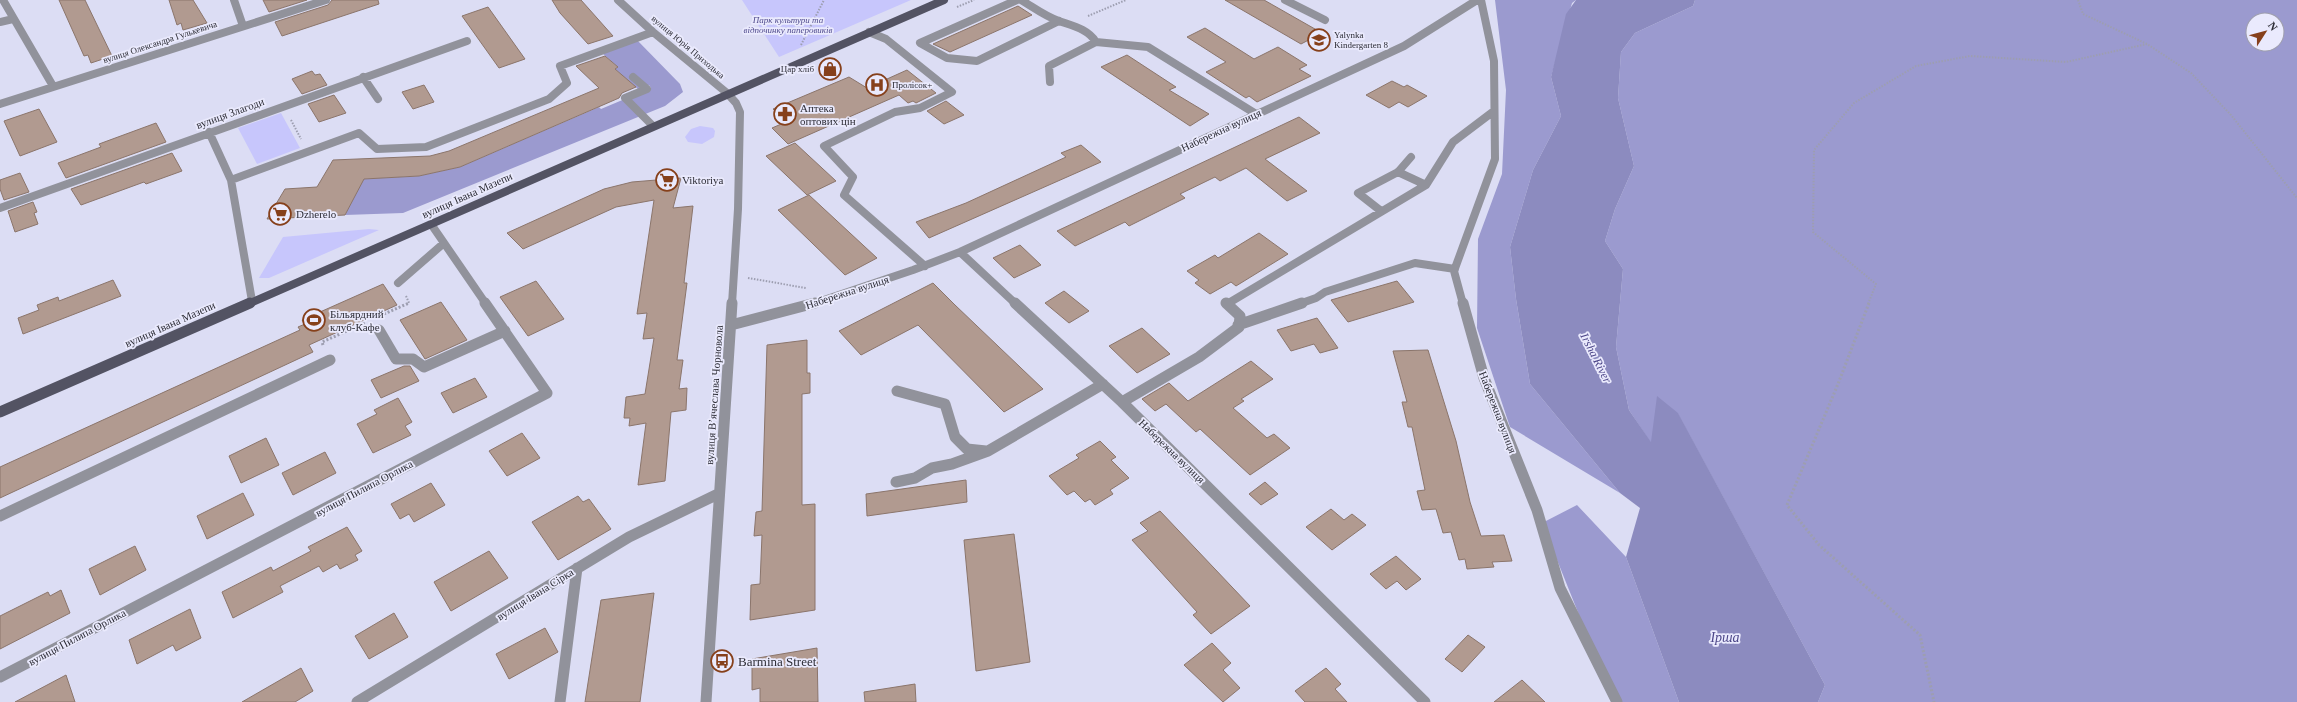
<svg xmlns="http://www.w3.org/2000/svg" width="2297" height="702" viewBox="0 0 2297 702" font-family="Georgia,serif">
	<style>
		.green { fill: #c7c6fc }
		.forest { fill: #9b9acf; fill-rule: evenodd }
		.water { fill: #8c8bbf }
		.building { fill: #b19a90; stroke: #8b756b }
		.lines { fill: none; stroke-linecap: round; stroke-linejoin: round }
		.path-far1 { stroke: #9d9eb0; stroke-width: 2; stroke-dasharray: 1.5 1.5; stroke-linecap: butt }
		.path { stroke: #9d9eb0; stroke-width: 3; stroke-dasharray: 2 2; stroke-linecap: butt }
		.minor-far1 { stroke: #91929b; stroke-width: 8 }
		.minor { stroke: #91929b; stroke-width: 11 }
		.major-far1 { stroke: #535363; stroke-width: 8 }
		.major { stroke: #535363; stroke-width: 11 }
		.labels { text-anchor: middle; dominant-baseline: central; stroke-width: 3.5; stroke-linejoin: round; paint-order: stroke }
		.far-park-label { font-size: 9px; font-style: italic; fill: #504b8d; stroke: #eaeafd }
		.far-poi-label { font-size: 9px; fill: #2d2d36; stroke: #eaeafd; text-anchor: start }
		.far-street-label { font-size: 9px; fill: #2d2d36; stroke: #eaeafd }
		.poi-label { font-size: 11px; fill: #2d2d36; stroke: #eaeafd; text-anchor: start }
		.street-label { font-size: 11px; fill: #2d2d36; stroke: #eaeafd }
		.water-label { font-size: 12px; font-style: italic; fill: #4d4789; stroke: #eaeafd }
		.near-poi-label { font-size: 13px; fill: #2d2d36; stroke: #eaeafd; text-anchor: start }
		.near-water-label { font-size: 14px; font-style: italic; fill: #4d4789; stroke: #eaeafd }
	</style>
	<rect width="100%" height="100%" fill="#dcddf4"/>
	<path class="green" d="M742,0H911L779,57Z
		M281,113L300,148L257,164L238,128Z
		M700,126L713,128L715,131L714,137L702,144L688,142L685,137L691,129Z
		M369,229L379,230L269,278H259L283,237Z"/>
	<path class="forest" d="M1495,0H1576L1572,3L1551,77L1561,116L1533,170L1510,247L1516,299L1530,384L1620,493L1510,427L1477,328L1478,239L1502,174L1506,90Z
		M1695,0H2297V702H1818L1825,685L1678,414L1651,443L1629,410L1616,347L1623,269L1605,241L1615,209L1634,166L1618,98L1621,52L1635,33L1693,6ZM2253,20H2277V44H2253Z
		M637,40L680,84L683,92L665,106L403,213L345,215L358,189L356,179L419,176L460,167L599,107L601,109L651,88L649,85L639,90L615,69L618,67L602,53Z
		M1577,505L1626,557L1679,702H1614L1545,530L1544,522Z"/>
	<path class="water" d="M1576,0H1695L1693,6L1635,33L1621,52L1618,98L1634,166L1615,209L1605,241L1623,269L1616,347L1629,410L1651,442L1657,396L1678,413L1825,685L1818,702H1679L1626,557L1640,508L1620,493L1530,384L1516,299L1510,247L1533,170L1561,116L1551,77L1566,14Z"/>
	<path class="building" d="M59,0H85L112,56L91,63L88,55L84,56Z
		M169,0H193L207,23L183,30L181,23L177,25Z
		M263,0H307L269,12Z
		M332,0H378L379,4L282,36L275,22L328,5Z
		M552,0H581L613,36L588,44L560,13Z
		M1225,0H1264L1322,33L1301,44Z
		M1018,6L1032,15L950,52L933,44Z
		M488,7L525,59L499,68L462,16Z
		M1205,28L1254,59L1278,47L1307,65L1299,69L1311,76L1257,102L1249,96L1246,98L1206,72L1226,62L1187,37Z
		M1127,55L1176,87L1169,90L1209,114L1190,126L1101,67Z
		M605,56L618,67L615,69L636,87L622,93L619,98L460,167L419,176L364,179L345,215L267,219L285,189L317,187L333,160L430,156L449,151L599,88L576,66Z
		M907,70L936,93L916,103L913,101L908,103L899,95L788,144L772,128L786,122L773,109L849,77L867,88Z
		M312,71L315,75L320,74L327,85L302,94L292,79Z
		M1392,81L1404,87L1407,85L1427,96L1408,107L1399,102L1389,108L1366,95Z
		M424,85L434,102L413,109L402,92Z
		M334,95L346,113L319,122L308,104Z
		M946,101L964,115L944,124L927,111Z
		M39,109L57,142L20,156L4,121Z
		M1299,117L1320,133L1265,159L1307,191L1287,201L1246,168L1220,181L1215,177L1180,194L1185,198L1129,226L1125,222L1075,246L1057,231Z
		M156,123L166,142L66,178L58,163L101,147L99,144Z
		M795,143L836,181L807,195L766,156Z
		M1081,145L1101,162L929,238L916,222L966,203L1066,157L1061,153Z
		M172,153L182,171L146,184L144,182L81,205L71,189Z
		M20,173L29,192L4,200L0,189V180Z
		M681,178L673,208L693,206L684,283H687L677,360H683L679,389L687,388L686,410L671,412L665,481L638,485L646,423L629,426L630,418H624L626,397L645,394L654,338L643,339L647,313L637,314L654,200L616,207L523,249L507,233L604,189L632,182Z
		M809,195L877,258L845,275L778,210Z
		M33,202L37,212L34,213L38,224L15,232L8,211Z
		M1259,233L1288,254L1236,286L1231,282L1210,294L1195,283L1199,280L1187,271L1215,255L1218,258Z
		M1020,245L1041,265L1014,278L993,258Z
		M113,280L121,296L23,334L18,318L39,310L37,305L58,297L59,301Z
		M536,281L564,319L528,336L500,297Z
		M1397,281L1414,302L1348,322L1331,300Z
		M933,283L955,305L1043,389L1004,412L918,325L861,355L839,331Z
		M383,284L397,305L309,345L313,352L0,498V467L300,330L298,327L305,324L302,320Z
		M1064,291L1089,311L1069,323L1045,303Z
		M441,302L467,340L425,359L400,320Z
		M1317,318L1338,348L1320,353L1314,344L1291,351L1277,330Z
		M1142,328L1170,354L1137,373L1109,346Z
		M807,340V373H810V393L802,394V505L815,504V610L750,620L751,585L760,584L762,535L754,536L756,512L762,511L767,345Z
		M1428,350L1456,441L1470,502L1481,536L1504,535L1512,561L1492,562L1494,567L1467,569L1465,559L1459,560L1451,532L1443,533L1436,509L1422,510L1417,491L1425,490L1412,427H1408L1402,402H1407L1393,351Z
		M1251,361L1273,379L1241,399L1244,401L1233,408L1267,438L1274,434L1290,448L1250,475L1200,429L1196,432L1166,404L1155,411L1142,399L1169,383L1188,401Z
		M404,366H410L419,381L381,398L371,380Z
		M475,378L487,397L453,413L441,393Z
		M398,398L412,422L405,426L411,435L373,453L357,424L377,414L374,410Z
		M522,433L540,458L507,476L489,451Z
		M266,438L279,465L241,483L229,456Z
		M1100,441L1116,457L1111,460L1129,478L1110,490L1113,494L1095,505L1090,499L1085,502L1074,491L1067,495L1049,476L1079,458L1076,455Z
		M325,452L336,473L293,495L282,473Z
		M966,480L967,502L867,516L866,494Z
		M1265,482L1278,494L1261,505L1249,494Z
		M431,483L445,505L414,522L409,514L400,519L391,504Z
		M243,493L254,515L207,539L197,516Z
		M578,496L583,502L589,499L611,529L558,560L532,522Z
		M1331,509L1344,520L1352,514L1366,525L1332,550L1306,527Z
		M1160,511L1250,606L1211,634L1193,615L1197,612L1132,540L1148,531L1140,523Z
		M347,527L362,551L355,555L358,560L340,569L337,564L323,572L319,566L280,586L283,592L233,618L222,592L271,567L273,571L311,551L308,547Z
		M1014,534L1030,662L976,671L964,540Z
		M135,546L146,570L100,595L89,569Z
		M489,551L508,578L451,611L434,582Z
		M1396,556L1421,579L1406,590L1397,581L1386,589L1370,574Z
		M61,590L70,613L0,649V616L48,592L50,596Z
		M654,593L640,702H585L601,600Z
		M190,609L201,638L176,651L173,645L137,664L129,640Z
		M394,613L408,637L369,659L355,636Z
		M545,628L558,652L509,679L496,654Z
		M1468,635L1485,647L1462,672L1445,659Z
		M1212,643L1231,663L1223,670L1240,688L1223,702L1184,665Z
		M817,648L818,702H760V688L752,690V659Z
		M301,668L313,691L295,702H242Z
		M1326,668L1341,684L1335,689L1347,702H1305L1295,691Z
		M66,675L75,702H15Z
		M1522,680L1545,702H1494Z
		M915,684L916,702H865L864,692Z"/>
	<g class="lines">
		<path class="path-far1" d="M2078,0L2083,14L2147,44L2191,73L2231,115L2297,198
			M957,7L974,0
			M1088,16L1126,0
			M801,45L824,0
			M291,120L301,139
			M748,278L806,288
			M406,296L409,303L407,304
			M1868,304L1876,284L1813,232L1814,150L1854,103L1916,66L1970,56L2066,62L2147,44"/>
		<path class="path" d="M1869,303L1838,384L1787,505L1819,545L1920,635L1934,702
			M384,314L409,303
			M323,345L322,342L365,323"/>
		<path class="minor-far1" d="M3,0L53,86
			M234,0L243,26
			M618,0L653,32L727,93L736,103L740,112L738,209L732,304
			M1017,0L920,43L947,58L977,61L1059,21
			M1021,0C1033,7 1046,17 1059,21C1073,26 1088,29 1096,42L1148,47L1256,114
			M1285,0L1325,20
			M0,22L13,19
			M869,32L886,39L952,92L920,108L895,112L824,146L853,177L844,195L925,266
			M363,77L378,99
			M633,77L647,89L625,98L653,126
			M1050,82L1049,66L1096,42
			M0,104L326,0
			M209,132L231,180L252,301
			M1398,172L1426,185
			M231,180L359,133L377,149L426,147L549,99L567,83L560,66L653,32
			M0,208L467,41
			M1381,211L1358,193L1398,172L1411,157
			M431,224L486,304
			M960,252L1016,304
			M398,283L444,243
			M812,304L913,270L960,252L1404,46L1477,0
			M1227,304L1426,185L1453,142L1494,111
			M1299,304L1316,298L1325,292L1415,263L1455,269
			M1463,304L1454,271L1495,159L1494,61L1481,0"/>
		<path class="minor" d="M1015,303L1122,402L1425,702
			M1463,303L1484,378L1537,510L1560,588L1617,702
			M731,325L815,303
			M1238,325L1302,303
			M379,330L396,359H413L424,367L505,331
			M897,391L945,404L955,437L967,449L986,451
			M1122,402L1199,357L1239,327L1240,316L1226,303
			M896,482L915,478L932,468L952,464L988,451L1103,384
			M0,516L330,360
			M0,677L547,393L485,303
			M357,702L629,537L718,494
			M560,702L577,568
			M706,702L732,303"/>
		<path class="major-far1" d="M248,304L944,0"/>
		<path class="major" d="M0,412L250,303"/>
	</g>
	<defs>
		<g id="school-ring" transform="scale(1.15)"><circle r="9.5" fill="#eaeafd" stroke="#86401b" stroke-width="1.5"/><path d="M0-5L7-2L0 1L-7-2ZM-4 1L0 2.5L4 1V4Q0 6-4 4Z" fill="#86401b"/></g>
		<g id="shop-ring" transform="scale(1.15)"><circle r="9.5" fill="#eaeafd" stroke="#86401b" stroke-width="1.5"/><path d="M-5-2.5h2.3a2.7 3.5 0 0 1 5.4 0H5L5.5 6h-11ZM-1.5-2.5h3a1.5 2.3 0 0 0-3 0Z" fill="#86401b"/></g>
		<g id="hospital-ring" transform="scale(1.15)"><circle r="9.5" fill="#eaeafd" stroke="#86401b" stroke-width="1.5"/><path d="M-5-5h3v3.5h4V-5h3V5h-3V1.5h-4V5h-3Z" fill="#86401b"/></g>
		<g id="pharmacy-ring" transform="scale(1.15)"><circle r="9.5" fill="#eaeafd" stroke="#86401b" stroke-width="1.5"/><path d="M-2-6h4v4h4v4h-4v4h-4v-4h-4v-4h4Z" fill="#86401b"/></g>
		<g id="supermarket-ring" transform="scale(1.15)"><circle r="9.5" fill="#eaeafd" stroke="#86401b" stroke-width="1.5"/><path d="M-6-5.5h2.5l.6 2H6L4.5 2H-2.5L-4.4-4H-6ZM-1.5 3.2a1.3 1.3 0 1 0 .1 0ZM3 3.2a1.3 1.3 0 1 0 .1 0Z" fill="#86401b"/></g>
		<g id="stadium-ring" transform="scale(1.15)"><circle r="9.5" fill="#eaeafd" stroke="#86401b" stroke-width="1.5"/><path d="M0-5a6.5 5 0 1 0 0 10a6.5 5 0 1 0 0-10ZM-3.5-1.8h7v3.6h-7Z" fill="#86401b"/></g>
		<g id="bus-ring" transform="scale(1.15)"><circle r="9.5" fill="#eaeafd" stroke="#86401b" stroke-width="1.5"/><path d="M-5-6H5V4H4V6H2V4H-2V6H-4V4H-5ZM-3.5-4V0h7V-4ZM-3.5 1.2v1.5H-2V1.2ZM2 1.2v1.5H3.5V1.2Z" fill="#86401b"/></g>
	</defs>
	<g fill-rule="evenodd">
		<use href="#school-ring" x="1319" y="40"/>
		<use href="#shop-ring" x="830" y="69"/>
		<use href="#hospital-ring" x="877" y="85"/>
		<use href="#pharmacy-ring" x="785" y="114"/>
		<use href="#supermarket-ring" x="667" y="180"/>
		<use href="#supermarket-ring" x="280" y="214"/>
		<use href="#stadium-ring" x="314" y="320"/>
		<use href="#bus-ring" x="722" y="661"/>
	</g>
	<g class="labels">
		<g class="far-park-label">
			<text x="788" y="20">Парк культури та<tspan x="788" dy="10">відпочинку паперовиків</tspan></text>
		</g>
		<g class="far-poi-label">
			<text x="1334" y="35">Yalynka<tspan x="1334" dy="10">Kindergarten 8</tspan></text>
			<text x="814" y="69" text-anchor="end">Цар хліб</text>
			<text x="892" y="85">Пролісок+</text>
		</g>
		<g class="far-street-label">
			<text transform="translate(160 42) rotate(-18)">вулиця Олександра Гулькевича</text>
			<text transform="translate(688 47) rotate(40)">вулиця Юрія Приходька</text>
		</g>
		<g class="poi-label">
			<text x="800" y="108">Аптека<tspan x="800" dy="13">оптових цін</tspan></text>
			<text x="682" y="180">Viktoriya</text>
			<text x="296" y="214">Dzherelo</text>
			<text x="330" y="314">Більярдний<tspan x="330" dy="13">клуб-Кафе</tspan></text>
		</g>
		<g class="street-label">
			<text transform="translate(230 113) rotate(-20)">вулиця Злагоди</text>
			<text transform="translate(1221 130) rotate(-25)">Набережна вулиця</text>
			<text transform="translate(467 195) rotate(-24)">вулиця Івана Мазепи</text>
			<text transform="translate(847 292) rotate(-18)">Набережна вулиця</text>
			<text transform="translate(170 324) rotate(-24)">вулиця Івана Мазепи</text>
			<text transform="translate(714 395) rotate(-86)">вулиця Вʼячеслава Чорновола</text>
			<text transform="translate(1498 412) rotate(69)">Набережна вулиця</text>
			<text transform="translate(1172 451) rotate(44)">Набережна вулиця</text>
			<text transform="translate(364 488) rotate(-28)">вулиця Пилипа Орлика</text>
			<text transform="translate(535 594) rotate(-32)">вулиця Івана Сірка</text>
			<text transform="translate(77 637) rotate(-28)">вулиця Пилипа Орлика</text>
		</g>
		<g class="water-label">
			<text transform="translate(1596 358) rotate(63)">Irsha River</text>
		</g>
		<g class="near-poi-label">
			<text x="738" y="661">Barmina Street</text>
		</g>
		<g class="near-water-label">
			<text x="1725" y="637">Ірша</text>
		</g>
	</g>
	<g transform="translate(2265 32) rotate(54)"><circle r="19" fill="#eaeafd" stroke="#9e9ead"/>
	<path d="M0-3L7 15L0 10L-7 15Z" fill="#86401b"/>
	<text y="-6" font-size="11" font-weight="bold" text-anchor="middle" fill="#2d2d36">N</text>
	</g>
</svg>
